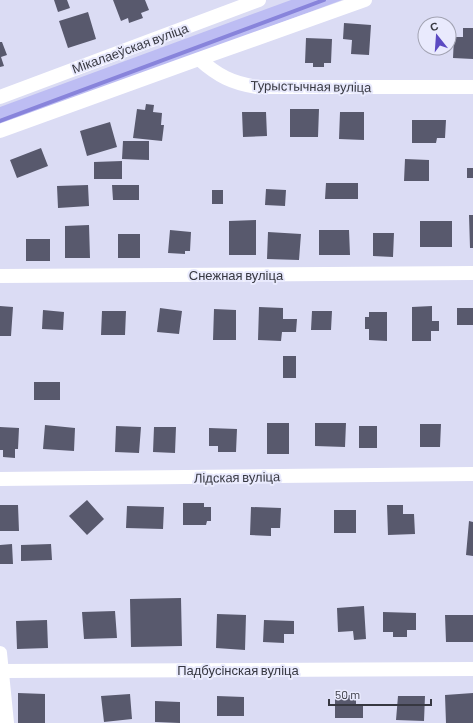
<svg xmlns="http://www.w3.org/2000/svg" width="473" height="723" viewBox="0 0 473 723" font-family="Barlow,sans-serif">
	<style>
		.green { fill: #bdbdf3 }
		.lines { fill: none; stroke-linecap: round; stroke-linejoin: round }
		.stream { stroke: #8884db; stroke-width: 4 }
		.building { fill: #58596d }
		.minor { stroke: #fff; stroke-width: 14 }
		.labels { text-anchor: middle; dominant-baseline: central; stroke-width: 4; stroke-linejoin: round; paint-order: stroke }
		.street-label { font-size: 13px; fill: #373841; stroke: #e9eafd }
	</style>
	<rect width="100%" height="100%" fill="#dbdcf4"/>
	<path class="green" d="M291,0H342L0,127V107Z"/>
	<g class="lines">
		<path class="stream" d="M0,121L324,0"/>
	</g>
	<path class="building" d="M54,0H67L70,8L58,12Z
		M113,0H145L149,10L141,13L143,18L129,23L128,18L121,21Z
		M88,12L96,39L68,48L59,21Z
		M344,23L371,25L369,55L351,54L352,40L343,39Z
		M463,28H473V59L453,58L454,37H463Z
		M306,38L332,39L331,63H324V67H313V63H305Z
		M0,42H2L7,55L1,57L4,66L0,67Z
		M146,104L154,105L153,112L162,113L161,125H164L162,141L133,138L137,109L145,110Z
		M290,109H319L318,137H290Z
		M242,112H266L267,136L243,137Z
		M340,112H364V140L339,139Z
		M412,120H446L445,138H437L436,143H412Z
		M110,122L117,147L87,156L80,131Z
		M123,141H149V160L122,159Z
		M41,148L48,166L17,178L10,160Z
		M405,159L429,160V181H404Z
		M122,161V179H94V162Z
		M467,168H473V178H467Z
		M326,183H358V199H325Z
		M88,185L89,206L58,208L57,186Z
		M112,185H139V200H113Z
		M266,189L286,190L285,206L265,205Z
		M212,190H223V204H212Z
		M469,215H473V248H470Z
		M256,220V255H229V221Z
		M420,221H452V247H420Z
		M89,225L90,258H65V226Z
		M170,230L191,232L190,251H185V254L168,253Z
		M319,230H349L350,255H319Z
		M268,232L301,234L299,260L267,259Z
		M373,233H394L393,257L373,256Z
		M118,234H140V258H118Z
		M26,239H50V261H26Z
		M0,306L13,307L11,336H0Z
		M432,306V321H439V331H431V341H412V307Z
		M259,307L283,308V319H297L296,332H282L281,341L258,340Z
		M160,308L182,311L179,334L157,332Z
		M457,308H473V325H457Z
		M214,309L236,310V340H213Z
		M43,310L64,312L63,330L42,329Z
		M102,311H126L125,335H101Z
		M312,311H332L331,330H311Z
		M369,312H387V341L369,340V329H365V317H369Z
		M283,356H296V378H283Z
		M34,382H60V400H34Z
		M267,423H289V454H267Z
		M315,423H346L345,447L315,446Z
		M420,424H441L440,447H420Z
		M45,425L75,428L74,451L43,449Z
		M116,426L141,427L139,453L115,452Z
		M359,426H377V448H359Z
		M0,427L19,428L18,449H15V458L3,457V450H0Z
		M154,427H176L175,453L153,452Z
		M209,428L237,429L236,452H218V446H209Z
		M87,500L104,519L87,535L69,516Z
		M183,503H204V507H211V521H207L206,525H183Z
		M0,505H18L19,531H0Z
		M387,505H403V514H414L415,534L388,535Z
		M127,506L164,507L163,529L126,528Z
		M251,507L281,508L280,528H271V536L250,535Z
		M334,510H356V533H334Z
		M469,521L473,522V556L466,555Z
		M12,544L13,564H0V545Z
		M51,544L52,560L21,561V545Z
		M181,598L182,646L131,647L130,599Z
		M364,606L366,639L354,640L353,631L338,632L337,608Z
		M115,611L117,638L84,639L82,612Z
		M383,612L416,613V630H407V637H393V632H383Z
		M217,614L246,615L245,650L216,648Z
		M445,615H473V642H446Z
		M47,620L48,648L17,649L16,621Z
		M264,620L294,621V634H284V643L263,642Z
		M18,693L45,694V723H18Z
		M473,693V723H446L445,695Z
		M130,694L132,719L104,722L101,696Z
		M335,695H356V705H363V718H335Z
		M217,696L244,697V716H217Z
		M398,696H425L424,721L396,720Z
		M155,701L180,702V723L155,722Z"/>
	<g class="lines">
		<path class="minor" d="M199,59L365,0
			M0,97L259,0
			M0,131L199,59C218,76 232,83 257,87H473
			M0,276L473,273
			M0,479L473,474
			M0,653L7,723
			M2,671L473,669"/>
	</g>
	<g class="labels">
		<g class="street-label">
			<text transform="translate(130 48) rotate(-20)">Мікалаеўская вуліца</text>
			<text transform="translate(311 86) rotate(1)">Турыстычная вуліца</text>
			<text x="236" y="275">Снежная вуліца</text>
			<text transform="translate(237 477) rotate(-1)">Лідская вуліца</text>
			<text x="238" y="670">Падбусінская вуліца</text>
		</g>
	</g>
	<g transform="translate(437 36) rotate(343)"><circle r="19" fill="#e9eafd" stroke="#a2a3b2"/>
	<path d="M0-3L7 15L0 10L-7 15Z" fill="#5b4ac2"/>
	<text y="-6" font-size="11" font-weight="bold" text-anchor="middle" fill="#373841">С</text>
	</g>
	<path d="M329 699v6h102v-6" fill="none" stroke="#373841" stroke-width="2"/>
	<text x="335" y="699" font-size="12" fill="#373841" stroke="#e9eafd" stroke-width="3" paint-order="stroke">50 m</text>
</svg>
